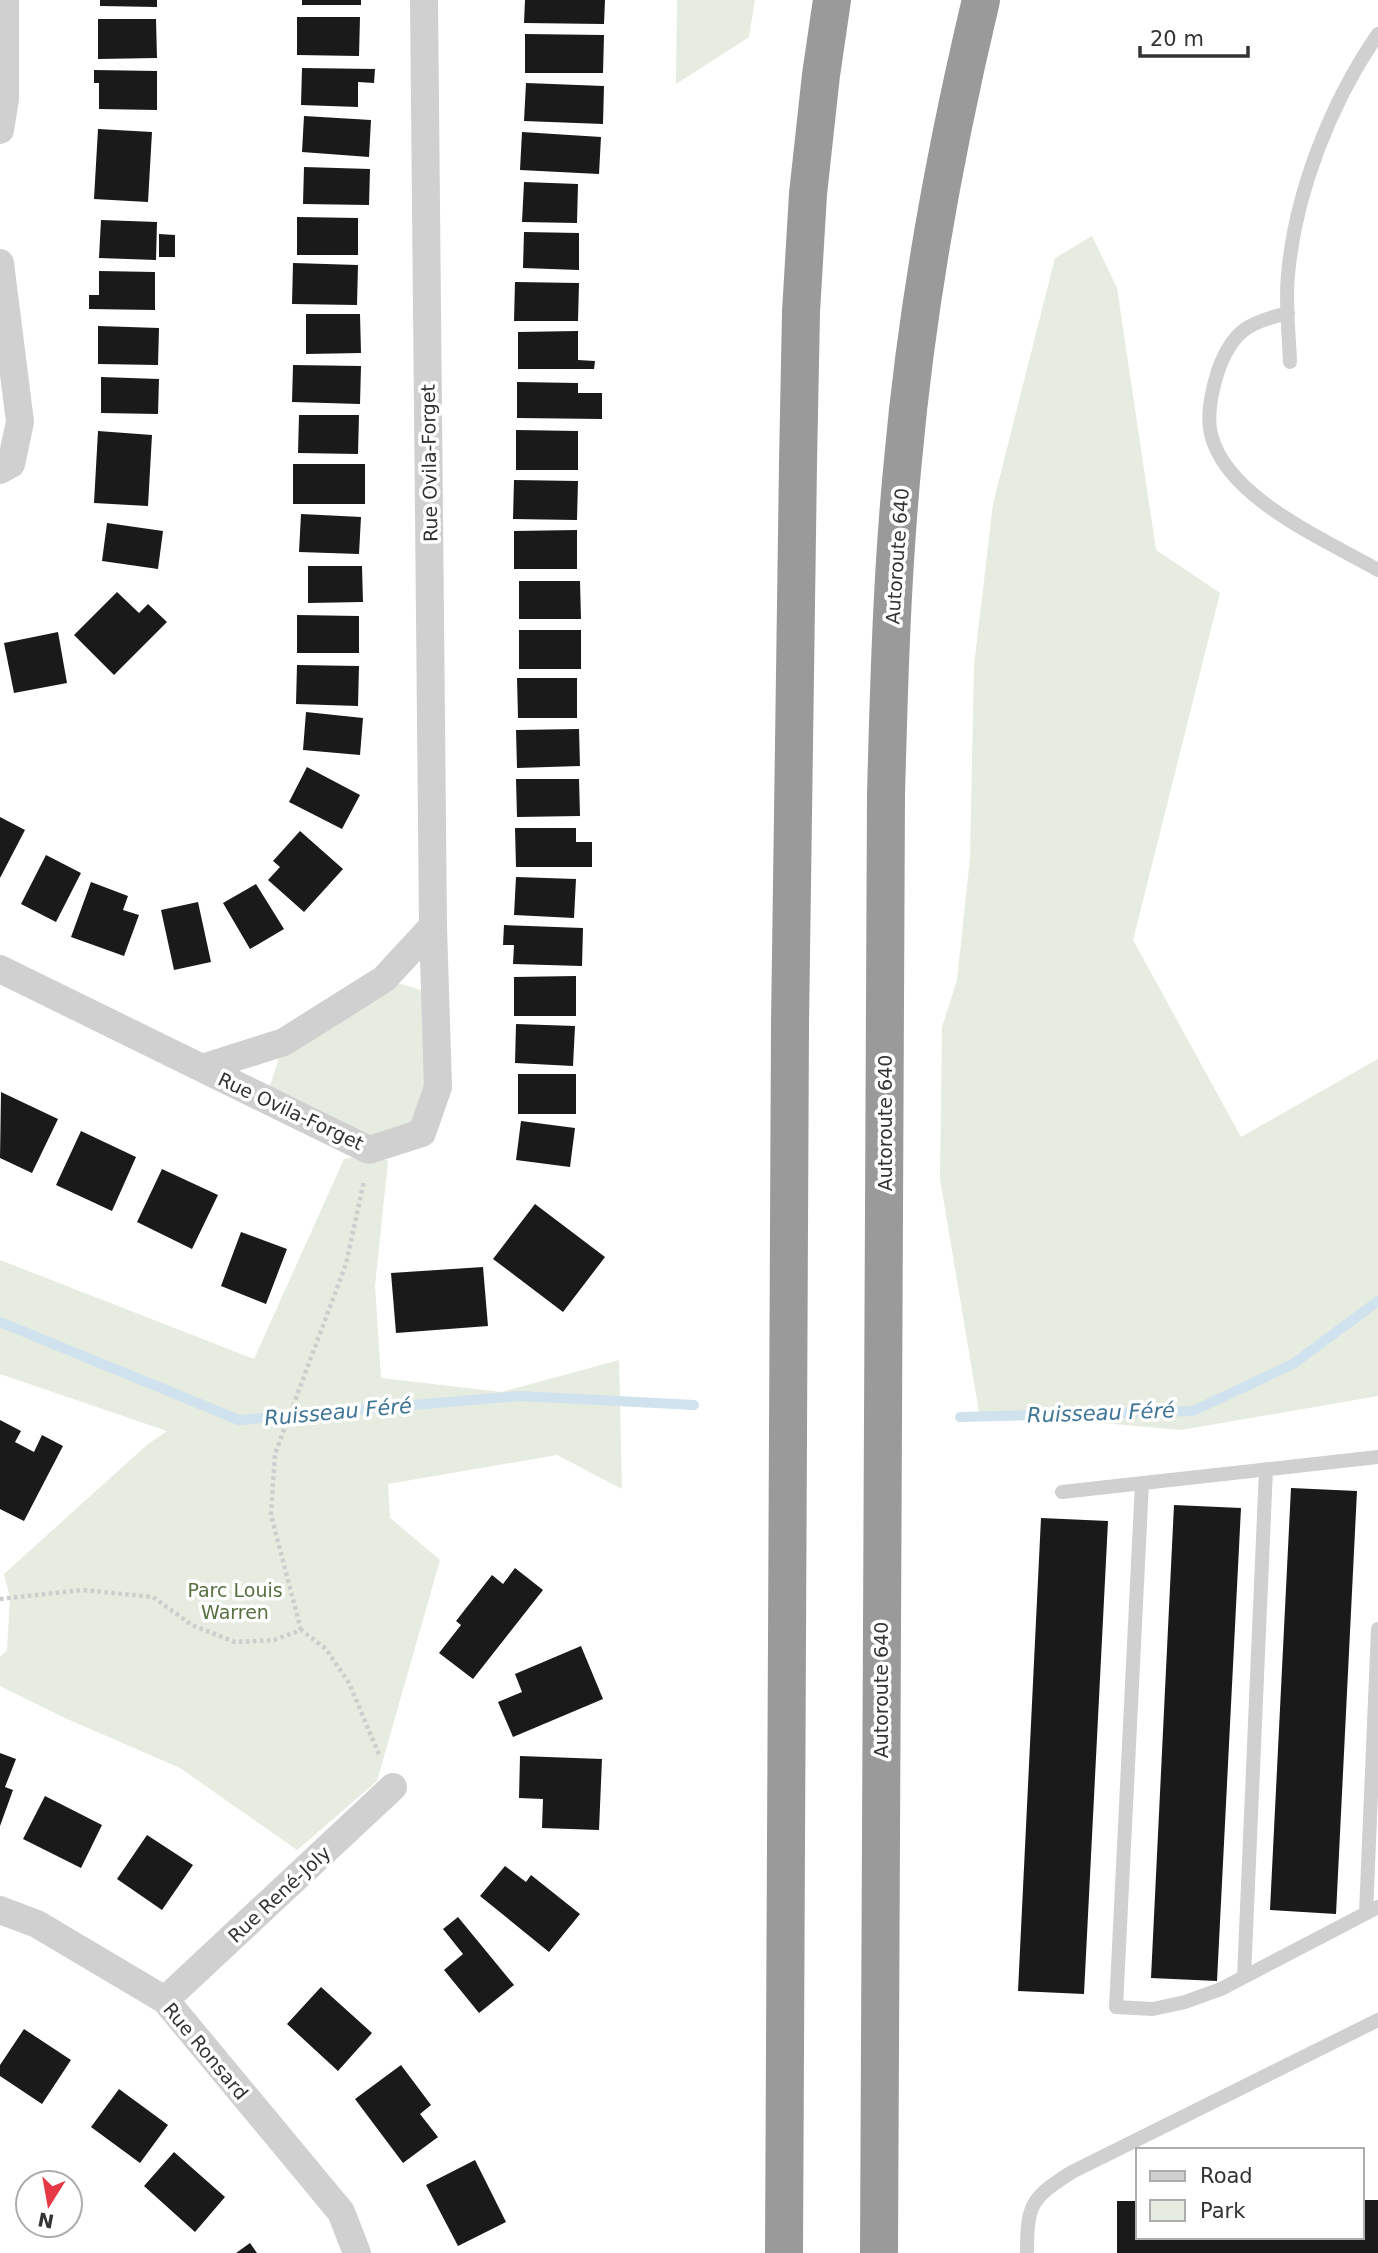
<svg xmlns="http://www.w3.org/2000/svg" width="1378" height="2253" viewBox="0 0 1378 2253" font-family="'DejaVu Sans',sans-serif">
	<style>
		.green { fill: #e6ecdf }
		.lines { fill: none; stroke-linecap: round; stroke-linejoin: round }
		.stream { stroke: #cfe2ee; stroke-width: 10 }
		.building { fill: #1a1a1a }
		.path { stroke: #cdcdcd; stroke-width: 4.5; stroke-dasharray: 3.5 3.5; stroke-linecap: butt }
		.service { stroke: #d0d0d0; stroke-width: 14 }
		.minor { stroke: #d0d0d0; stroke-width: 28 }
		.motorway { stroke: #9a9a9a; stroke-width: 38 }
		.labels { text-anchor: middle; dominant-baseline: central; stroke-width: 7; stroke-linejoin: round; paint-order: stroke }
		.street-label { font-size: 19px; fill: #333; stroke: #fff }
		.park-label { font-size: 19px; fill: #56703f; stroke: #fff }
		.water-label { font-size: 21px; font-style: italic; fill: #3f7597; stroke: #fff }
	</style>
	<rect width="100%" height="100%" fill="#fff"/>
	<path class="green" d="M677,0H755L749,37L676,84Z
		M1092,236L1117,288L1156,550L1220,593L1133,940L1241,1137L1378,1059V1396L1181,1430L979,1412L940,1179L942,1027L957,980L970,858L974,666L993,504L1055,258Z
		M384,979L424,991L438,1087L422,1133L369,1150L268,1092L284,1042Z
		M370,1154L388,1161L375,1286L381,1378L502,1392L619,1360L622,1489L557,1455L388,1484L390,1518L440,1560L377,1781L297,1850L180,1768L65,1718L0,1686V1657L7,1650L10,1598L4,1574L148,1444L167,1431L0,1374V1260L254,1359L344,1159Z"/>
	<g class="lines">
		<path class="stream" d="M0,1322L239,1420L520,1396L694,1405
			M960,1417L1193,1411L1293,1364L1378,1301"/>
	</g>
	<path class="building" d="M100,0H157V7L100,6Z
		M302,0H361V5H302Z
		M525,0H605L604,24L524,23Z
		M297,17H360L359,56L297,55Z
		M98,19H156L157,58L98,59Z
		M525,34L604,35L603,73H525Z
		M302,68L375,69L374,83L358,82V107L301,105Z
		M94,70L157,71V110L99,109V83H94Z
		M526,83L604,86L603,124L524,121Z
		M304,116L371,120L369,157L302,152Z
		M98,129L152,132L148,202L94,199Z
		M522,132L601,137L599,174L520,170Z
		M304,167L370,169L369,205L303,204Z
		M524,182L578,184L577,223L522,222Z
		M297,217L358,218V255H297Z
		M101,220L157,222L156,260L99,258Z
		M524,232L579,233V270L523,268Z
		M159,234L175,235V257H159Z
		M293,263L358,265L357,305L292,304Z
		M99,271L155,272V310L89,309V295H99Z
		M515,282L579,283L578,321H514Z
		M306,314H360L361,353L306,354Z
		M98,326L159,328L158,365L98,364Z
		M578,331V360L595,361L594,369H518V332Z
		M293,365L361,366L360,404L292,402Z
		M101,377L159,379L158,414L101,413Z
		M517,382L578,383V393H602V419L517,418Z
		M299,415H359L358,454L298,453Z
		M516,430L578,431V470H516Z
		M98,431L152,435L148,506L94,503Z
		M293,464H365V504H293Z
		M514,480L578,481L577,520L513,519Z
		M301,514L361,517L359,554L299,552Z
		M107,523L163,531L158,569L102,561Z
		M577,530V569H514V531Z
		M308,566H362L363,602L308,603Z
		M519,581H580L581,619H519Z
		M117,592L139,613L148,604L167,622L114,675L74,635Z
		M297,615L359,616V653H297Z
		M519,630H581V669H519Z
		M58,632L67,683L14,693L4,643Z
		M297,665L359,666L358,706L296,704Z
		M517,678H577V718H518Z
		M306,712L363,718L360,755L303,750Z
		M579,729L580,766L517,768L516,730Z
		M307,767L360,795L342,829L289,802Z
		M516,779H579L580,816L517,817Z
		M0,817L25,830L0,878Z
		M515,828H576V842H592V867H516Z
		M300,831L343,869L304,912L268,880L280,867L273,861Z
		M46,855L81,873L56,922L21,904Z
		M516,877L576,879L574,918L514,915Z
		M91,882L128,896L123,910L139,915L124,956L71,937Z
		M256,884L284,929L250,949L223,903Z
		M198,902L211,962L174,970L161,910Z
		M504,925L583,928L582,966L513,964L514,945H503Z
		M576,976V1016H514V977Z
		M516,1024L575,1026L573,1066L515,1063Z
		M518,1074H576V1114H518Z
		M1,1092L58,1119L32,1173L0,1158Z
		M521,1121L575,1128L570,1167L516,1160Z
		M81,1131L136,1157L112,1211L56,1185Z
		M162,1169L218,1195L192,1249L137,1222Z
		M535,1204L605,1257L563,1312L493,1259Z
		M241,1232L287,1249L266,1304L221,1286Z
		M483,1267L488,1326L396,1333L391,1273Z
		M0,1420L21,1431L15,1442L34,1452L42,1435L63,1446L24,1521L0,1509Z
		M1291,1488L1357,1491L1336,1914L1270,1910Z
		M1174,1505L1241,1508L1217,1981L1151,1978Z
		M1041,1518L1108,1521L1084,1994L1018,1991Z
		M515,1568L543,1590L473,1679L439,1653L461,1625L456,1621L492,1575L503,1584Z
		M581,1646L603,1699L513,1737L498,1702L522,1692L515,1674Z
		M0,1753L16,1759L5,1787L13,1790L0,1826Z
		M520,1756L602,1759L599,1830L542,1828L543,1799L519,1798Z
		M45,1796L102,1825L81,1868L23,1839Z
		M147,1835L193,1865L162,1910L117,1879Z
		M505,1866L526,1882L531,1875L580,1914L549,1952L480,1896Z
		M458,1917L514,1985L479,2013L444,1970L463,1954L443,1929Z
		M321,1987L372,2033L338,2071L287,2024Z
		M24,2029L71,2060L42,2104L0,2076V2065Z
		M401,2065L431,2105L420,2114L438,2137L403,2163L355,2099Z
		M119,2089L168,2125L140,2163L91,2127Z
		M174,2152L225,2197L195,2232L144,2186Z
		M475,2160L506,2222L458,2246L426,2185Z
		M1362,2200H1378V2253H1117V2201H1138V2237H1362Z
		M250,2243L257,2253H236Z"/>
	<g class="lines">
		<path class="path" d="M0,1599L83,1590L153,1597L192,1625L235,1642L274,1640L301,1630L326,1649L349,1683L380,1757
			M301,1630L271,1515L275,1454L346,1264L364,1181"/>
		<path class="service" d="M1288,313C1249,322 1232,331 1218,371C1212,390 1206,414 1211,434C1226,498 1326,540 1378,570
			M1290,362C1289,333 1285,303 1288,275C1295,193 1331,102 1378,34
			M1142,1483L1116,2007L1153,2009L1185,2002L1221,1989L1378,1907
			M1062,1492L1378,1457
			M1366,1913L1378,1629
			M1244,1977L1266,1469
			M1027,2253C1027,2204 1031,2198 1072,2172L1378,2020"/>
		<path class="minor" d="M0,130L5,99V0
			M0,263L20,422L11,464L0,470
			M0,969L369,1150L422,1133L438,1087L433,926L424,0
			M202,1068L284,1042L384,979L433,926
			M0,1910L37,1924L165,2000L341,2212L357,2253
			M165,2000L393,1787"/>
		<path class="motorway" d="M784,2253L790,1024L798,464L801,312L808,194L821,75L832,0
			M879,2253L886,794C889,683 892,571 903,460C917,305 945,151 981,0"/>
	</g>
	<g class="labels">
		<g class="street-label">
			<text transform="translate(429 463) rotate(-91)">Rue Ovila-Forget</text>
			<text transform="translate(897 556) rotate(-86)">Autoroute 640</text>
			<text transform="translate(291 1111) rotate(25)">Rue Ovila-Forget</text>
			<text transform="translate(885 1123) rotate(-90)">Autoroute 640</text>
			<text transform="translate(881 1690) rotate(-90)">Autoroute 640</text>
			<text transform="translate(279 1894) rotate(-43)">Rue René-Joly</text>
			<text transform="translate(206 2051) rotate(50)">Rue Ronsard</text>
		</g>
		<g class="park-label">
			<text x="235" y="1590">Parc Louis<tspan x="235" dy="22">Warren</tspan></text>
		</g>
		<g class="water-label">
			<text transform="translate(338 1412) rotate(-5)">Ruisseau Féré</text>
			<text transform="translate(1101 1413) rotate(-2)">Ruisseau Féré</text>
		</g>
	</g>
	<rect x="1136" y="2148" width="228" height="91" fill="#ffffff" stroke="#adadad" stroke-width="2"/>
	<rect x="1150" y="2171" width="35" height="10" fill="#d0d0d0" stroke="#adadad" stroke-width="2"/>
	<text x="1200" y="2183" font-size="21" fill="#333333">Road</text>
	<rect x="1150" y="2200" width="35" height="21" fill="#e6ecdf" stroke="#adadad" stroke-width="2"/>
	<text x="1200" y="2218" font-size="21" fill="#333333">Park</text>
	<g transform="translate(49 2204) rotate(191)"><circle r="33" fill="#ffffff" stroke="#adadad" stroke-width="2"/>
	<path d="M0-5L12 26L0 18L-12 26Z" fill="#e63946"/>
	<text y="-10" font-size="19" font-weight="bold" text-anchor="middle" fill="#333333">N</text>
	</g>
	<path d="M1140 46v10h108v-10" fill="none" stroke="#333333" stroke-width="3.5"/>
	<text x="1150" y="46" font-size="21" fill="#333333" stroke="#ffffff" stroke-width="5" paint-order="stroke">20 m</text>
</svg>
